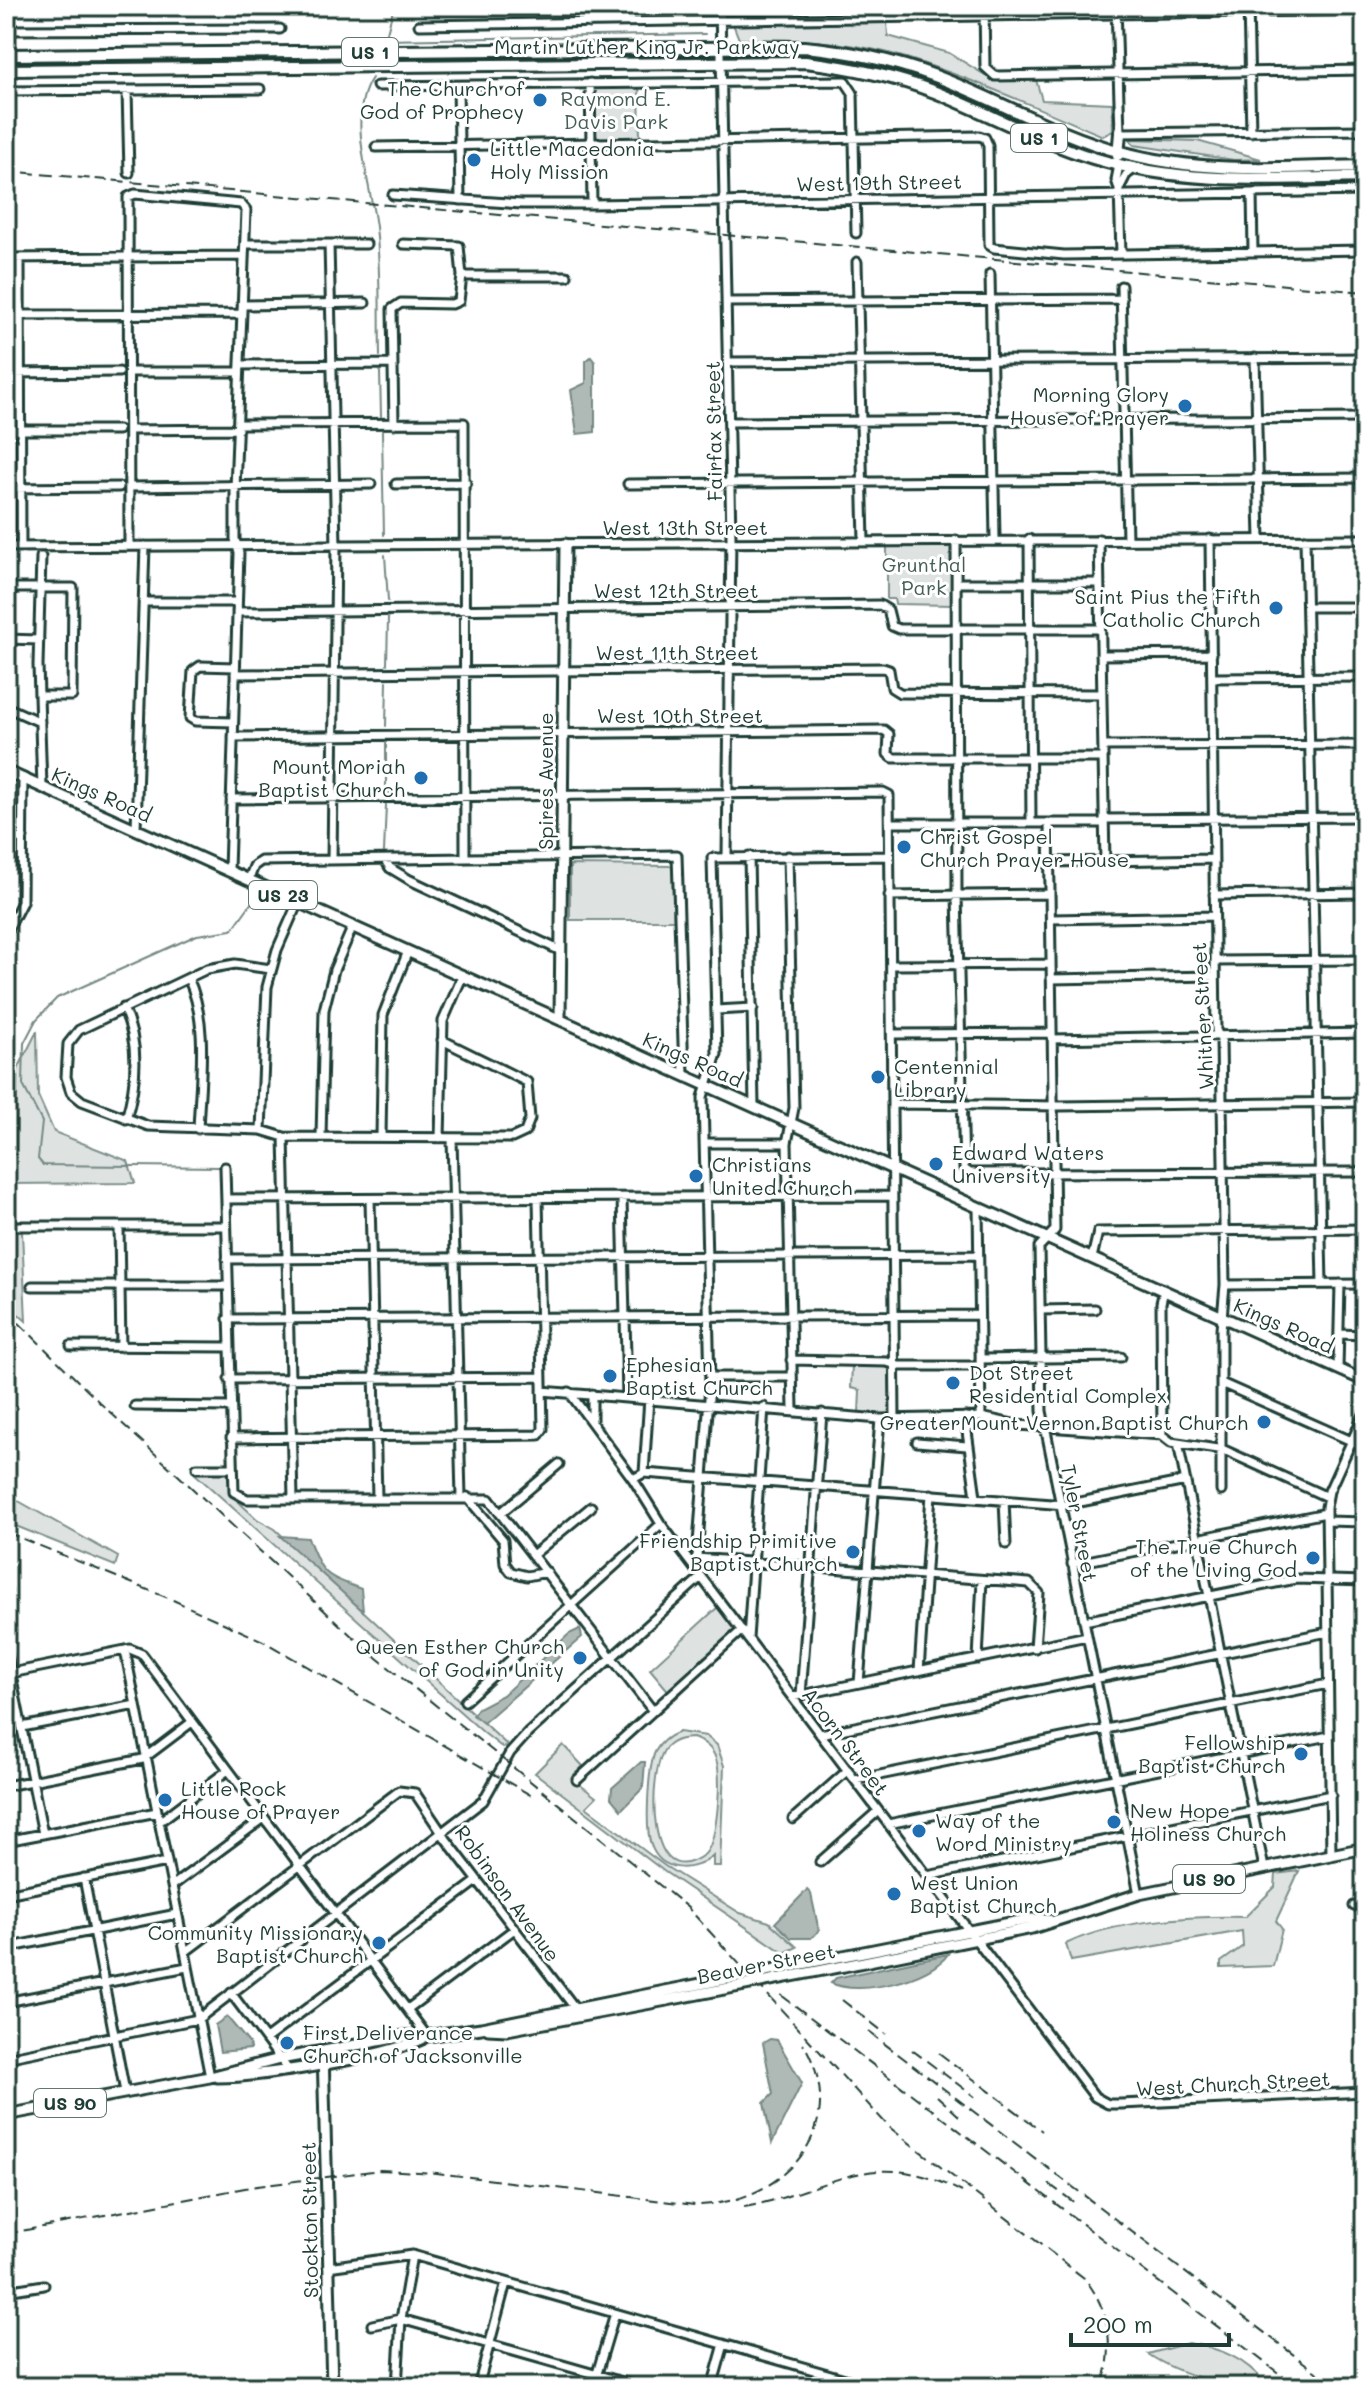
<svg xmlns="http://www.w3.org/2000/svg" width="1371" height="2393" viewBox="0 0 1371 2393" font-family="Mali,sans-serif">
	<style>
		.green { fill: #dee3e2; stroke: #7e908b; stroke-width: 2; fill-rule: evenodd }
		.water { fill: #afbab7; stroke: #758883; stroke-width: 2 }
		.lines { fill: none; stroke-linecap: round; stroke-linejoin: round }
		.stream { stroke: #758883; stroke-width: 2 }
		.minor-casing { stroke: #1f3d34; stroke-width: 13 }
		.major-casing { stroke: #1f3d34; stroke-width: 15 }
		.highway-casing { stroke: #1f3d34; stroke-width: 16 }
		.minor { stroke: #fff; stroke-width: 7 }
		.major { stroke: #fff; stroke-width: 9 }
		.highway { stroke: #fff; stroke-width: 10 }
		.rail { stroke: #1f3d34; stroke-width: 2; stroke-dasharray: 12 6; stroke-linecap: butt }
		.major-bridge-casing { stroke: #1f3d34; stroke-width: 15; stroke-linecap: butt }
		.major-bridge { stroke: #fff; stroke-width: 9 }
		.poi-dot { fill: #1f6fb2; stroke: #fff; stroke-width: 3 }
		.labels { text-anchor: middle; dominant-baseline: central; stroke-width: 6; stroke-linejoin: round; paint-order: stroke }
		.shield { fill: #fff; stroke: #627771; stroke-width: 2 }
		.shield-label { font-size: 18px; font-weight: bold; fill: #1f3d34 }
		.street-label { font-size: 20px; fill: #1f3d34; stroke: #fff }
		.poi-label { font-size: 20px; fill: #1f3d34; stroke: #fff; text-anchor: start }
		.park-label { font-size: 20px; fill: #455e57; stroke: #fff }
	</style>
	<rect width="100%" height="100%" fill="#fff"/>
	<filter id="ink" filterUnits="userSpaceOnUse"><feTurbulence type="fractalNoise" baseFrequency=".0125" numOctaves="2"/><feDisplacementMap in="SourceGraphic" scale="16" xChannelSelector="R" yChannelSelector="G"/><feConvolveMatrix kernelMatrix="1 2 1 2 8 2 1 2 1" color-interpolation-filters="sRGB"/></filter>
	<g filter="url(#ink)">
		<path class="green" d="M887,22L888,36L949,53L990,78L1036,80L1042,100L1112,103L1113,131L1103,136C1032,106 960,72 885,52C837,40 788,39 739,39L733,24Z
			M592,80H639L640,139L593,140Z
			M1130,139L1197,141L1261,159L1234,160L1134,145Z
			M954,543V605L895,604L894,599H887V546Z
			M570,865L673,866L674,920H570Z
			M37,1031L38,1096L54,1132L128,1161L135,1183L6,1184V1155L16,1154L17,1071Z
			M6,1232H22L26,1321L6,1303Z
			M852,1364L889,1365L891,1417L859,1414L860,1390L851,1388Z
			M228,1472L230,1494L257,1519L275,1529L507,1745L503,1748L484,1733L194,1473Z
			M6,1494L118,1557L115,1566L6,1522Z
			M719,1606L741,1635L675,1699L650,1669Z
			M679,1732L706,1736L717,1745L724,1766L720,1866H713V1856C694,1873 661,1873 651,1845C645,1829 648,1768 655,1752C660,1742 668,1736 679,1732ZM693,1738C704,1742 712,1747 716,1759C722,1777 718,1840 705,1854C645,1899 648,1771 665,1749C672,1740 682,1738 693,1738Z
			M563,1745L583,1766L571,1778L596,1797L586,1807L665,1866L740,1913L769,1922L797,1947L784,1953L665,1872L535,1773Z
			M1299,1871L1276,1921L1282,1929L1273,1966L1221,1968V1962L1243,1946L1242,1931L1071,1961L1066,1944C1114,1920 1191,1916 1245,1917L1275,1887L1276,1874Z
			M1188,2343C1220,2348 1245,2358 1266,2384C1235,2393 1174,2372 1148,2354Z"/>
		<path class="water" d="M591,357L595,362V432L577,434L571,390L586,383V361Z
			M280,1536L308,1538C324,1577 323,1574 361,1589L363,1611Z
			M580,1629L582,1637L483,1723L473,1715L478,1708L503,1695L569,1634Z
			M641,1762H645L643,1788L621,1810L611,1798L612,1788Z
			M807,1890L811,1894L819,1931L811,1938H791L775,1923Z
			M948,1954C932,1979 859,1997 831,1983L836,1978Z
			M227,2017L249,2043L250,2049L220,2052L215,2025Z
			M770,2039L777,2040L802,2083L772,2143L764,2103L773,2094L763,2043Z"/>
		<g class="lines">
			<path class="stream" d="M385,40L705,34
				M385,40L394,6
				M372,78C346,115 371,185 376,227C381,270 379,314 380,356
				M380,372L381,416
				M382,431L384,535
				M385,555L388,601
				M387,664L388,618
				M386,726L387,681
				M386,788V742
				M384,852L386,805
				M220,1167L43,1165L38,1159L42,1122L23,1085L24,1043L36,1020L57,998L197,935L232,930L257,895"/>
			<g class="minor-casing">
				<path id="minor" d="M588,6L589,23
					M720,6L731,537L727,856
					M852,6V19
					M984,6L985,67L995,76L1365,70
					M1116,6L1120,133L1365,130
					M1248,6L1251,132
					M419,25L1365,10
					M6,30L280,29
					M590,83L592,204
					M377,86L845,81L853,93L856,233
					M458,86L460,200
					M127,90L129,173
					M6,91L260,89
					M376,147L979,136L985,138L988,145L989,245L994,248L1064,255L1365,250
					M1119,165L1116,180L1119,189L1121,254
					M1119,189L1126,175L1134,169
					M1252,193L1253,252
					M393,195L522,204H592L1365,191
					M245,244H366
					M329,244L336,546L332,860
					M6,258L243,256
					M20,258L21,547
					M857,262L864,542
					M990,274L995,539
					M462,276H567
					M1121,286L1127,540
					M727,302L1122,299
					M243,305L365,303
					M6,315L242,314
					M1255,358L1260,539
					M728,362L1365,358
					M241,365L392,364
					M129,372H239
					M6,373L119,372
					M729,422L1365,418
					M238,424L464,423L465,858
					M394,424L392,309L401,303L452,304L459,301L462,276L459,246L403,244
					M6,430H118
					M129,430L238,429
					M396,484L466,483
					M628,484L1365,478
					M129,487L371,484
					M6,488L119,487
					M1029,539L1031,823
					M1099,539L1105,862
					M1210,539L1216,1030L1221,1040L1225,1285L1221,1329V1491
					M1305,539L1322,1284
					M956,540L957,895L964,1169L970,1173L1365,1172
					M129,546L128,197L135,194L241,204L246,210L235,489V539L239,553L229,870
					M6,547L1365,539
					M41,557L38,665L42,787
					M957,583H1099
					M6,588H73L72,696H39
					M144,602H237
					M1307,607H1365
					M237,612L880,605L888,610L892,626L899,629H1100
					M6,639L39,640
					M1101,655L1212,654
					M235,674L883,668L889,670L892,688L900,693L1102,694
					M1212,678L1365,677
					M6,707L40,722
					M233,722L195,721L190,718L193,671L200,666L235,667
					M233,737L884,730L889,734L888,754L893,758H1103
					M1103,746L1365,745
					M231,799L883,792L889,795L895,1418
					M1104,819L1365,817
					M891,823H1104
					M1049,823L1055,1230L1039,1247L1042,1411L1139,1894
					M136,829L145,546
					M6,839L23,838
					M749,856L754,1106
					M788,856L794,1108L787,1143L793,1409
					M385,860L390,868L410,880L561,951
					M1050,862L1213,859
					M249,879L254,866L261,861L677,855L684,1074
					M1214,895L1365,893
					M889,896L1050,894
					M1051,919L1214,916
					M6,933L22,902L23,778
					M1215,961L1365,960
					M892,965L1051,964
					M271,969L235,964L207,969L79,1030L68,1044L66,1077L71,1092L82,1101L148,1126L261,1130L284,1137L512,1138L525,1132L530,1119L527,1082L442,1040
					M188,978C209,1021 200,1081 198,1129
					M1051,979L1215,976
					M123,1008C140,1043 137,1082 126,1119
					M716,1010L753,1008
					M892,1034L1052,1033
					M1052,1039L1365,1033
					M893,1104L1059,1106L1365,1102
					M261,1130L267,987L277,950L298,902
					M284,1137L293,1499
					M321,1137L324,1010L334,970L353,926
					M381,1137L383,1015L408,951
					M440,1138L443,1021L463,975
					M452,1138L461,1498
					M704,1143H787
					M225,1167L234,1492L247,1499H489L653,1711
					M622,1198L627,1397
					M226,1199L891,1196
					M370,1199L377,1498
					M978,1207L981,1417
					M6,1226H226
					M119,1227L121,1347
					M1092,1258L1098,1232L1365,1229
					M227,1259L978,1255
					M1225,1285L1365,1284
					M32,1286H227
					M1040,1310L1095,1309
					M228,1319L979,1315
					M1340,1334L1365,1335
					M71,1346L228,1347
					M980,1359L1121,1357
					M791,1360L887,1362L899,1366H980
					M1338,1369L1340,1284
					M710,1377H792
					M229,1379L542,1377
					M1221,1383L1365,1447
					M542,1391L880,1419L981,1417L1018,1425L1162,1435L1171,1442L1224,1450L1327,1497
					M569,1392L633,1479L661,1524L1095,2097L1108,2104H1121L1365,2092
					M135,1406L230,1407
					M965,1417L976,1497
					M592,1422V1394
					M1162,1435L1161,1303L1164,1290
					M231,1438L539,1435L543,1429L538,1198
					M917,1442L967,1446
					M1178,1443L1264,1868
					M197,1468H232
					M644,1473L649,1398
					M633,1479L644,1473L1065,1505L1186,1481
					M467,1497L503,1540L505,1564L511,1572L527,1576L547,1572
					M1004,1500L1006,1544
					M502,1512L559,1464
					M1327,1521L1365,1522
					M534,1554L591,1507
					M696,1558L1029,1583L1039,1593L1035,1648
					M1072,1564L1326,1513
					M696,1570L710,1385L703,1097L717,1054L712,858L888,856
					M6,1591V1649L43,1834
					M1084,1621L1296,1579L1365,1581
					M748,1639L764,1407
					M125,1650L210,2077
					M978,1659L982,1580
					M919,1671L931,1494
					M11,1673L130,1649L142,1654L427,2036
					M859,1683L880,1419
					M801,1695L822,1413
					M792,1697L1087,1636
					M465,1701L661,1524
					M22,1727L136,1705
					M820,1734L1328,1632
					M577,1780L742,1630
					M855,1780L1328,1684
					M6,1786L143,1759L192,1722
					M793,1819L848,1770
					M159,1822L228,1770
					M888,1824L1329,1736
					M6,1841L157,1812
					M1331,1855L1326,1507L1329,1491L1365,1412
					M820,1862L878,1811
					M927,1876L1331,1795
					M84,1878L125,2092
					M172,1886L264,1818
					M6,1894L167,1862
					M1354,1906L1365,1910
					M6,1948L177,1914
					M185,1952L399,1791L415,1793L446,1839L578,2012
					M231,1993L287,2068
					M6,2002L187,1967
					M409,2008L513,1930
					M266,2039L477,1881
					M6,2058L198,2019L483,1801L510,1753L528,1733L701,1577
					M328,2267L412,2255L873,2387
					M6,2291L44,2285
					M372,2325L401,2319L640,2387
					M382,2387H404
					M397,2387L401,2319L412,2255
					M478,2387L506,2283
					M593,2387L615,2313
					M712,2387L724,2344
					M828,2387L831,2375"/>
			</g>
			<g class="major-casing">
				<path id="major" d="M6,771L1365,1381
					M560,1019L565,544
					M843,1956L1030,1919H1048
					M844,1966L1032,1928L1139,1894L1365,1848
					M488,2029L507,2030L667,2000
					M323,2051L332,2387
					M217,2077C261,2077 384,2057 422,2039
					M6,2115L210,2077L280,2059L405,2036H427L481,2028L665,1991"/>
			</g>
			<g class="highway-casing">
				<path id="highway" d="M6,55L804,47C849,51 892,60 935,76C997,99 1056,135 1121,152C1201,174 1284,168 1365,166
					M6,70L805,62C850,67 893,76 935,92C988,113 1038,141 1093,158C1182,185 1273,179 1365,177
					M1118,155L1120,133"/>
			</g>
			<use href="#minor" class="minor"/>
			<use href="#major" class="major"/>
			<use href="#highway" class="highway"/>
			<path class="rail" d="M6,171L1365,292
				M6,1310L99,1402L367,1650L688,1908L889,2127L1084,2278C1110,2309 1115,2349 1102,2387
				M6,1532L173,1600L263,1641L534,1797
				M781,1995L1297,2387
				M842,2000L886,2034
				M869,2032L1336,2387
				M912,2050L975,2097
				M939,2053L1042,2131
				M937,2096L959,2116
				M1049,2184L1075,2203
				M744,2207C830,2192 869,2143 962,2192
				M6,2234L250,2187L380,2170L437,2173L695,2205C783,2205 854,2128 803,2043"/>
			<g class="major-bridge-casing">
				<path id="major-bridge" d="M665,1991L843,1956
					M667,2000L844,1966"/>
			</g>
			<use href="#major-bridge" class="major-bridge"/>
		</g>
	</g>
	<g class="poi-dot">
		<circle cx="540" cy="100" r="8"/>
		<circle cx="474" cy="160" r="8"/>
		<circle cx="1185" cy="406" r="8"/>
		<circle cx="1276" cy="608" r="8"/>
		<circle cx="421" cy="778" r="8"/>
		<circle cx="904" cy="847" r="8"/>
		<circle cx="878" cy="1077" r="8"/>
		<circle cx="936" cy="1164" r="8"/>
		<circle cx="696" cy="1176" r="8"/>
		<circle cx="610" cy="1376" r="8"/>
		<circle cx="953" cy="1383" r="8"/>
		<circle cx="1264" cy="1422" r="8"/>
		<circle cx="853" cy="1552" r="8"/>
		<circle cx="1313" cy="1558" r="8"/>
		<circle cx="580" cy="1658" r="8"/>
		<circle cx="1301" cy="1754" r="8"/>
		<circle cx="165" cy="1800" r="8"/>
		<circle cx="1114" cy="1822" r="8"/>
		<circle cx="919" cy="1831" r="8"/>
		<circle cx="894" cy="1894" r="8"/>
		<circle cx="379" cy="1943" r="8"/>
		<circle cx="287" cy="2043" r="8"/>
	</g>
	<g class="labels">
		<g class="shield">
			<rect x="342" y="38" width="56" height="28" rx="6"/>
			<rect x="1011" y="124" width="56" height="28" rx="6"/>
			<rect x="249" y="881" width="68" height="28" rx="6"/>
			<rect x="1173" y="1865" width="72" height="28" rx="6"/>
			<rect x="34" y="2089" width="72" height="28" rx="6"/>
		</g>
		<g class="shield-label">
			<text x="370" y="52">US 1</text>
			<text x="1039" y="138">US 1</text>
			<text x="283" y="895">US 23</text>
			<text x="1209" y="1879">US 90</text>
			<text x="70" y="2103">US 90</text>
		</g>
		<g class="street-label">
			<text x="647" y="46">Martin Luther King Jr. Parkway</text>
			<text transform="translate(879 182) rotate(-1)">West 19th Street</text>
			<text transform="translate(713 431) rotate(-91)">Fairfax Street</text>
			<text x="685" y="527">West 13th Street</text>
			<text x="676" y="590">West 12th Street</text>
			<text x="677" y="652">West 11th Street</text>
			<text x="680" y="715">West 10th Street</text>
			<text transform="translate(545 781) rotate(-90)">Spires Avenue</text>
			<text transform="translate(102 794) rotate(24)">Kings Road</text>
			<text transform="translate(1202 1016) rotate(-93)">Whitner Street</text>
			<text transform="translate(693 1059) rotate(24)">Kings Road</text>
			<text transform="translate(1284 1325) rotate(24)">Kings Road</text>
			<text transform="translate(1080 1523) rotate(79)">Tyler Street</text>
			<text transform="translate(846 1741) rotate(53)">Acorn Street</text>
			<text transform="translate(508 1893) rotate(54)">Robinson Avenue</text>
			<text transform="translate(766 1963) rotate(-11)">Beaver Street</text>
			<text transform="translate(1233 2083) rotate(-3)">West Church Street</text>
			<text transform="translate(309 2220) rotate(-91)">Stockton Street</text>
		</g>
		<g class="poi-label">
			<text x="524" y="88" text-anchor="end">The Church of<tspan x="524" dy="23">God of Prophecy</tspan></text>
			<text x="490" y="148">Little Macedonia<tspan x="490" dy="23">Holy Mission</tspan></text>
			<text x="1169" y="394" text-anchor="end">Morning Glory<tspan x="1169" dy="23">House of Prayer</tspan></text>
			<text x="1260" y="596" text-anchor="end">Saint Pius the Fifth<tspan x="1260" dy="23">Catholic Church</tspan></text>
			<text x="405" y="766" text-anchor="end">Mount Moriah<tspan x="405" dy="23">Baptist Church</tspan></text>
			<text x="920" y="836">Christ Gospel<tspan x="920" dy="23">Church Prayer House</tspan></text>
			<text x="894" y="1066">Centennial<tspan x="894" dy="23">Library</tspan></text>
			<text x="952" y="1152">Edward Waters<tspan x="952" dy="23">University</tspan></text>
			<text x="712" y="1164">Christians<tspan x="712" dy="23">United Church</tspan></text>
			<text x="626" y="1364">Ephesian<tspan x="626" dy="23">Baptist Church</tspan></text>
			<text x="969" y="1372">Dot Street<tspan x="969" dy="23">Residential Complex</tspan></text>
			<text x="1248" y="1422" text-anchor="end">GreaterMount Vernon Baptist Church</text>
			<text x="837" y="1540" text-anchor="end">Friendship Primitive<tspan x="837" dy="23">Baptist Church</tspan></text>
			<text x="1297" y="1546" text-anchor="end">The True Church<tspan x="1297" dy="23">of the Living God</tspan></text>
			<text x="564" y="1646" text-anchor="end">Queen Esther Church<tspan x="564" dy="23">of God in Unity</tspan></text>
			<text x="1285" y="1742" text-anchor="end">Fellowship<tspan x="1285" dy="23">Baptist Church</tspan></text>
			<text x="181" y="1788">Little Rock<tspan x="181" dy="23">House of Prayer</tspan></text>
			<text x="1130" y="1810">New Hope<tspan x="1130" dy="23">Holiness Church</tspan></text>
			<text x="935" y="1820">Way of the<tspan x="935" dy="23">Word Ministry</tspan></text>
			<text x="910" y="1882">West Union<tspan x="910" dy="23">Baptist Church</tspan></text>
			<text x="363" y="1932" text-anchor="end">Community Missionary<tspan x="363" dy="23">Baptist Church</tspan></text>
			<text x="303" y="2032">First Deliverance<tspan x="303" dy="23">Church of Jacksonville</tspan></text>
		</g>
		<g class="park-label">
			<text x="616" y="98">Raymond E.<tspan x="616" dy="23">Davis Park</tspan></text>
			<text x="924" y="564">Grunthal<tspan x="924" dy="23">Park</tspan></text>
		</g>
	</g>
	<rect width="1371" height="2393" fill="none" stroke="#fff" stroke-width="32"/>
	<rect x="16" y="16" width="1339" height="2361" fill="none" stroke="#1f3d34" stroke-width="3" filter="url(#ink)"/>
	<path d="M1071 2333v12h158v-12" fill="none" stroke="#1f3d34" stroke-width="4"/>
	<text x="1083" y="2333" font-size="24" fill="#1f3d34" stroke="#ffffff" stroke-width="6" paint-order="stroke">200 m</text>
</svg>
